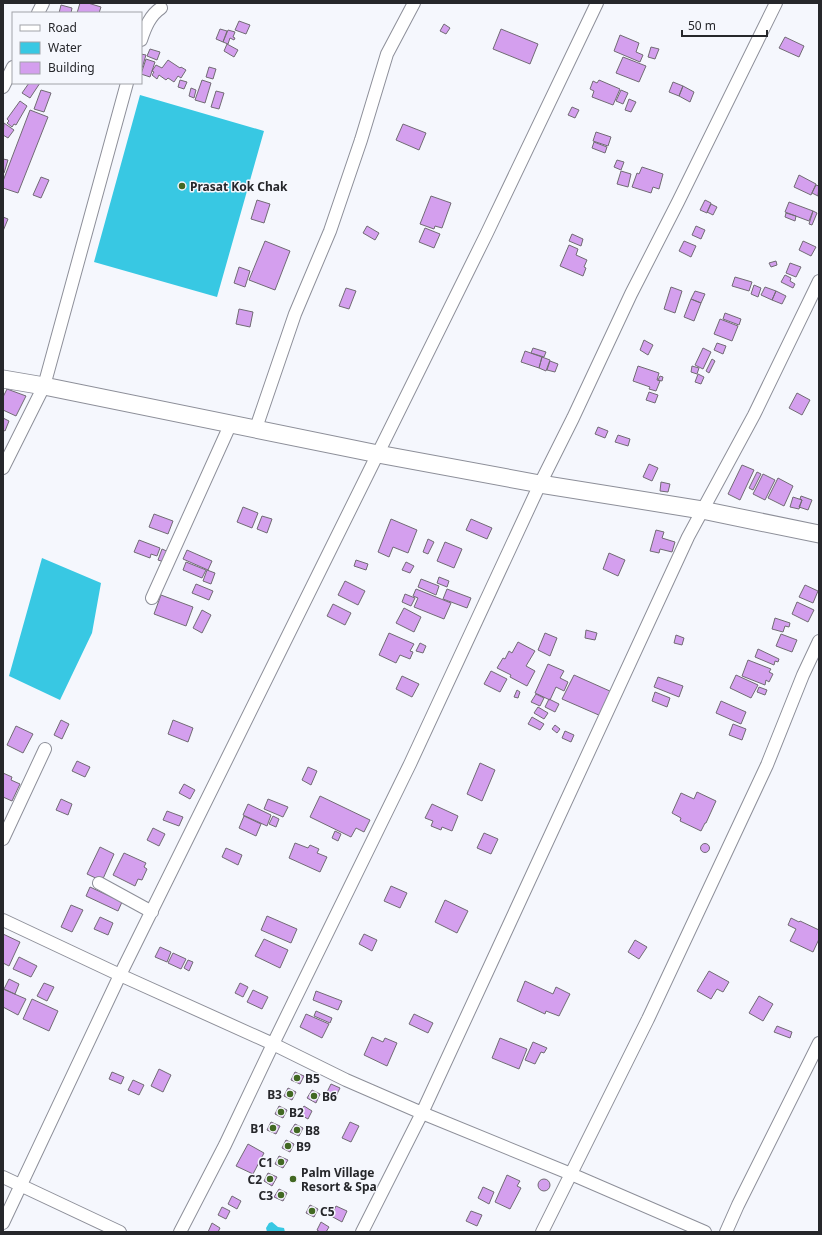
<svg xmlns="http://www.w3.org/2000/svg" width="822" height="1235" viewBox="0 0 822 1235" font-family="'Noto Sans',sans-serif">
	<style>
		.water { fill: #38c8e3 }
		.building { fill: #d49fee; stroke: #716b74 }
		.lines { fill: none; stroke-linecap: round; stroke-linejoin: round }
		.street-casing { stroke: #8d8f99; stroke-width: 14 }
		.secondary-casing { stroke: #8d8f99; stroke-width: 19 }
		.street { stroke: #fff; stroke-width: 12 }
		.secondary { stroke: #fff; stroke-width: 17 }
		.poi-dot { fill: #426823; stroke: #f5f7fd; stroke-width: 1.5 }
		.labels { text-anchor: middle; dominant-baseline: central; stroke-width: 3; stroke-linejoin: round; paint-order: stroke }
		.poi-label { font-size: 12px; font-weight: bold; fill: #26272b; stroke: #f5f7fd; text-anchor: start }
	</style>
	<rect width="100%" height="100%" fill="#f5f7fd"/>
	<path class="water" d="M140,95L264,131L217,297L94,262Z
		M42,558L101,583L92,633L60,700L9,676Z
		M272,1222L278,1227L284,1228L285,1232H267L266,1228L269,1223Z"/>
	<path class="building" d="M80,3H88L101,7L99,13H77Z
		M61,5L72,8L71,13H59Z
		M239,21L250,25L246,34L235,30Z
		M444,24L450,28L446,34L440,31Z
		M220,29L227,31L223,42L216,39Z
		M501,29L538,44L530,64L493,49Z
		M228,30L235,32L233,37L235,38L234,40L230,38L228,44L223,42Z
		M620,35L639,43L636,52L643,55L640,62L614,51Z
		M785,37L804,46L799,57L779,48Z
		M227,44L238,50L234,57L224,51Z
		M651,47L659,49L655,59L648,57Z
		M150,49L160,52L157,60L147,56Z
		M141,54L146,55L142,68H141Z
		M623,57L646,66L639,82L616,73Z
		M146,59L155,62L150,77L141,74Z
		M168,60L180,68L181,67L186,70L181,78L178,76L174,82L168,78L166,80L159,75L157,79L152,75L154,72L152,71L156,65L162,68Z
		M209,67L216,69L213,79L206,77Z
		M180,80L187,82L184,89L178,87Z
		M202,80L211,83L205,103L195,100Z
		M599,80L620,89L613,105L592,97L594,91L590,89L593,81L597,83Z
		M673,82L683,86L679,96L669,92Z
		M29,83H40L30,98L22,93Z
		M683,86L694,92L690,102L679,96Z
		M191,88L196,90L194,98L189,96Z
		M41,90L51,93L44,112L34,109Z
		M621,90L628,93L623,104L616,101Z
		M216,91L224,93L219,109L211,107Z
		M629,99L636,102L631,112L625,110Z
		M20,101L27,106L16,125L14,124L12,127L7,123L9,121L7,119Z
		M572,107L579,110L575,118L568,115Z
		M30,110L48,117L18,193L3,188V181Z
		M4,123L14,130L8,138L3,135Z
		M403,124L426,133L419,150L396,140Z
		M596,132L611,137L608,146L593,141Z
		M594,142L607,147L605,153L592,148Z
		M3,159L8,160L4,173L3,172Z
		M617,160L624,162L621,170L614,167Z
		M642,167L663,174L659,189L653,187L651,193L632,187L637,173L639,174Z
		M621,171L631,174L628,187L617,184Z
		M799,175L816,184L811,195L794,187Z
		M41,177L49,180L41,198L33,195Z
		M816,185L819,186L818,196L812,193Z
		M431,196L451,203L442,228L435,226L434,229L420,224Z
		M257,200L270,204L264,223L251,219Z
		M705,200L711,203L707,213L700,210Z
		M789,202L813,211L809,221L785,212Z
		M711,204L717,207L713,215L707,212Z
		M813,211L817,213L812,225L809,224Z
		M786,213L796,216L795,221L785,217Z
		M3,217L8,219L3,231Z
		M367,226L379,233L375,240L363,233Z
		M696,226L705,230L701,239L692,235Z
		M425,228L440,234L434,248L419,242Z
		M572,234L583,239L581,246L569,241Z
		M265,241L290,251L275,290L249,280Z
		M684,241L696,246L691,257L679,251Z
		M803,241L816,247L811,256L799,250Z
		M569,245L578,249L576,255L587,260L584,267L586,268L583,276L560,266Z
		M776,261L777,265L771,267L769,263Z
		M790,263L801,267L796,277L786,273Z
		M239,267L250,271L245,287L234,283Z
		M785,275L791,278L790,281L795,284L793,288L781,282Z
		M735,277L752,282L749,291L732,286Z
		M754,285L761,288L758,297L751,294Z
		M671,287L682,291L675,313L664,309Z
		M765,287L776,291L772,300L761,295Z
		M346,288L356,291L349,309L339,306Z
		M695,291L705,294L701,303L691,299Z
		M776,291L786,296L782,304L772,300Z
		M691,299L701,303L694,321L684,317Z
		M239,309L253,312L250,327L236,324Z
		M725,313L741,319L739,325L723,319Z
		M720,319L738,326L732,341L714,334Z
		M644,340L653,345L648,355L640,350Z
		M717,343L726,346L723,354L714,350Z
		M533,348L546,352L544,357L531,353Z
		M703,348L711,352L703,369L695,365Z
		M525,351L542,357L539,368L521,362Z
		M542,357L550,360L546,371L539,368Z
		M712,359L715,361L709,373L706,371Z
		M550,361L558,364L555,372L547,370Z
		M638,366L659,373L657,380L660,381L656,391L649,389L650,387L633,381Z
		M692,366L699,368L697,374L691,372Z
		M698,374L704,377L701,384L695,382Z
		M660,376L663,377L662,381L658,380Z
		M7,389L26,396L16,416L3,410V397Z
		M649,392L658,395L655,403L646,400Z
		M797,393L810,400L802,415L789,408Z
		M3,418L9,421L5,431L3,430Z
		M598,427L608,431L605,438L595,434Z
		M618,435L630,439L628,446L615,442Z
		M649,464L658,468L652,481L643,477Z
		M742,465L754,470L740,500L728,494Z
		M757,472L761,474L753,490L749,488Z
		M763,474L775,480L765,500L753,494Z
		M778,478L793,486L784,506L768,498Z
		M661,482L670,484L668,492L660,491Z
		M801,496L812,500L808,510L799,507L802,500L800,499Z
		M793,497L802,500L799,509L790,507Z
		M243,507L258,513L252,528L237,522Z
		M154,514L173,521L168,534L149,527Z
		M262,516L272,519L267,533L257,529Z
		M391,519L417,530L408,553L393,547L389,557L378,552Z
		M471,519L492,528L487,539L466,530Z
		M656,530L664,532L662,538L675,542L672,552L660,549L659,553L650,551Z
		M428,539L434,542L428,554L423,552Z
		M139,540L160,548L157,556L151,554L150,558L134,552Z
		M445,542L462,549L454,568L437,561Z
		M162,549L171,553L167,563L158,560Z
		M187,550L212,561L208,570L183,559Z
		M609,553L625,560L618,576L603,569Z
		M356,560L368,564L366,570L354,566Z
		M186,562L206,570L202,578L183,570Z
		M406,562L414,566L410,573L402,570Z
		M207,570L215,573L211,584L203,581Z
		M439,577L449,581L447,587L437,583Z
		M421,579L439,586L436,595L418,587Z
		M345,581L365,591L358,605L338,595Z
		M196,584L213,591L209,600L192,593Z
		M805,585L818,591L813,603L799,597Z
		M416,589L451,603L444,619L414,607L418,598L413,596Z
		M447,589L471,598L467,608L443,599Z
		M405,594L415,598L411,606L402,602Z
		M161,595L193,607L186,626L154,614Z
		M797,602L814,610L808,622L792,614Z
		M333,604L351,613L345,625L327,616Z
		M404,608L421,617L414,632L396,623Z
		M202,610L211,615L202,633L193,628Z
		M775,618L790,623L789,627L785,626L783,632L772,629Z
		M586,630L597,633L595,640L585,638Z
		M389,633L414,644L410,651L413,652L410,659L400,655L396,663L379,655Z
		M545,633L557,638L550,656L538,650Z
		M781,634L797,640L792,652L776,646Z
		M676,635L684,638L682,645L674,643Z
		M518,642L535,651L526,666L535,671L527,686L510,677L511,675L497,668L503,658L505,659L509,651L512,653Z
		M420,643L426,646L423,653L416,651Z
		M758,649L779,659L778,662L775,661L774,665L755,657Z
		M748,660L771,669L769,672L773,674L769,682L766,680L765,685L742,676Z
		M548,664L564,671L560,678L568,682L564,691L556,687L550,700L535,693Z
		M491,671L507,679L500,692L484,684Z
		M574,675L612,692L601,716L562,699Z
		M736,675L758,685L751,698L730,688Z
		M402,676L419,684L412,697L396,689Z
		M658,677L683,686L679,697L654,687Z
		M759,687L767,690L765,695L757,692Z
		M517,690L520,692L518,698L514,697Z
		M655,692L670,698L667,707L652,701Z
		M536,694L544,698L540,706L531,702Z
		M549,699L559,704L555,712L545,707Z
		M721,701L746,712L741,724L716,713Z
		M538,707L548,713L544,719L534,713Z
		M532,717L544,724L540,730L528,724Z
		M61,720L69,724L62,739L54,735Z
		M173,720L193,728L188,742L168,734Z
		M733,724L746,729L742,740L729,735Z
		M555,725L560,729L557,733L552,729Z
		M16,726L33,734L23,753L7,745Z
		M565,731L574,735L571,742L562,738Z
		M77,761L90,767L85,777L72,771Z
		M480,763L495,770L482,801L467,794Z
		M308,767L317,771L311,785L302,780Z
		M3,773L12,777L11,780L20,784L12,801L3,797Z
		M184,784L195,790L190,799L179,793Z
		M697,792L716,801L706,823H705L701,831L680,821L681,818L672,813L681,793L694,799Z
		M320,796L370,820L364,832L356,828L351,837L310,817Z
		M61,799L72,804L68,815L56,810Z
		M268,799L288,807L283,817L264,809Z
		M248,804L271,815L267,826L243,815Z
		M432,804L458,816L452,831L442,827L441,830L431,826L433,821L425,818Z
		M167,811L183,817L179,826L163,820Z
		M244,816L261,824L256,836L239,828Z
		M273,816L279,819L276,827L269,824Z
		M153,828L165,834L159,846L147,840Z
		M335,831L341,834L338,841L332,838Z
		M484,833L498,839L491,854L477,848Z
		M295,843L308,848L310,845L319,849L317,853L327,857L320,872L289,858Z
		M700.5 848a4.5 4.5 0 1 1 9 0a4.5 4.5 0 1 1-9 0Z
		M100,847L114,854L102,881L87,874Z
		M226,848L242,855L238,865L222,857Z
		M124,853L146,863L144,867L147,869L142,880L138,879L135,886L113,875Z
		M391,886L407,893L400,908L384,901Z
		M90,887L122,902L118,911L86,896Z
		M445,900L468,911L457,933L435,922Z
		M71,905L83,910L72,932L61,927Z
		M267,916L297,929L291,943L261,930Z
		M100,917L113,923L108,935L94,929Z
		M791,918L799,922L800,921L819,930V939L813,952L790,941L796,929L788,925Z
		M3,934L20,942L9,966L3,963Z
		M364,934L377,940L372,951L359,944Z
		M264,939L288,950L280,968L255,956Z
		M635,940L647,947L639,959L628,952Z
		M160,947L171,952L167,962L155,957Z
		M173,953L186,959L181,969L168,963Z
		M19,957L37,966L31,977L13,969Z
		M188,960L193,962L189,971L184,968Z
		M709,971L729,982L723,992L717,989L711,999L697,991Z
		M9,979L19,984L15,994L4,989Z
		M525,981L553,994L556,987L570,994L559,1016L546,1011L545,1014L517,1001Z
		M44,983L54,987L47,1001L37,996Z
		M240,983L248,987L243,997L235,993Z
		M3,989L26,999L18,1015L3,1007Z
		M253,990L268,997L262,1009L247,1002Z
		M316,991L342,1001L338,1010L313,1000Z
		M759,996L773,1004L763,1021L749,1013Z
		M32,999L58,1011L49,1031L23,1019Z
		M316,1011L332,1018L330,1023L314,1016Z
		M306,1014L329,1024L322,1038L300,1027Z
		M414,1014L433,1023L428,1033L409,1024Z
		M777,1026L792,1032L790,1038L774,1032Z
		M372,1037L383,1042L385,1038L397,1043L387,1066L364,1055Z
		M500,1038L527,1049L519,1069L492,1058Z
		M533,1042L547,1048L544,1053L541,1052L535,1064L525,1060Z
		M159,1069L171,1075L163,1092L151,1086Z
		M112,1072L124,1077L121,1084L109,1079Z
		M295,1072L304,1076L300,1084L291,1080Z
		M133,1080L144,1085L139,1095L128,1090Z
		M331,1084L340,1088L336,1096L327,1092Z
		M288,1088L296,1092L292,1100L284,1096Z
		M312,1090L320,1094L316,1103L307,1098Z
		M279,1106L287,1110L283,1118L275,1114Z
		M304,1106L312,1111L308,1119L299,1114Z
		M271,1122L280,1126L276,1134L267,1130Z
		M350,1122L359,1126L351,1142L342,1138Z
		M295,1124L303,1128L299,1136L290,1132Z
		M286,1140L294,1144L290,1152L282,1148Z
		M248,1144L264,1153L253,1174L236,1166Z
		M279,1156L288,1160L283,1168L275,1164Z
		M268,1173L277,1177L272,1186L264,1181Z
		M507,1175L520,1181L517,1186L521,1188L510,1209L495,1202Z
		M538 1185a6 6 0 1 1 12 0a6 6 0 1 1-12 0Z
		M483,1187L494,1192L489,1204L478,1198Z
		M279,1189L287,1193L283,1201L274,1197Z
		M232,1196L241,1201L237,1209L228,1204Z
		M310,1205L318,1209L314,1217L306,1213Z
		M336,1206L347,1211L342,1222L331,1216Z
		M222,1207L230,1211L226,1219L218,1215Z
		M471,1211L482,1215L477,1226L466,1221Z
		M321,1222L329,1227L326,1232H320L317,1230Z
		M212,1223L220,1228L218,1232H208Z"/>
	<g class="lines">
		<g class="street-casing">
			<path id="street" d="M38,13L43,3
				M141,40C145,28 150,15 161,8
				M3,87L13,67
				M256,428L295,314L330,231L361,140L387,54L414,3
				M3,468L44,386L127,83
				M152,598L231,423
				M3,839L45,749
				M99,883L152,912
				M3,920L120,975L273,1044L346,1080L422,1113L571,1174L705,1232
				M3,1177L120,1232
				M3,1223L120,975L486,235L597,3
				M180,1232L225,1145L273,1044L410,764L540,484L573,418L631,294L678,202L776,3
				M362,1232L422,1113L688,537L754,415L819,281
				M542,1232L648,1019L767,765L803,675L819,641
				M726,1232L738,1205L819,1043"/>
		</g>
		<g class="secondary-casing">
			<path id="secondary" d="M3,379L44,386L378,454L540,484L702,510L819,534"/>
		</g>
		<use href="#street" class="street"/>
		<use href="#secondary" class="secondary"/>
	</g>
	<g class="poi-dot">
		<circle cx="182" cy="186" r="4"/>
		<circle cx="297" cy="1078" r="4"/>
		<circle cx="290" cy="1094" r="4"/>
		<circle cx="314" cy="1096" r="4"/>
		<circle cx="281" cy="1112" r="4"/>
		<circle cx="273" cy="1128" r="4"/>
		<circle cx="297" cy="1130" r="4"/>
		<circle cx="288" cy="1146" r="4"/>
		<circle cx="281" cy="1162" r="4"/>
		<circle cx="270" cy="1179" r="4"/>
		<circle cx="293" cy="1179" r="4"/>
		<circle cx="281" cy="1195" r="4"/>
		<circle cx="312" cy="1211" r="4"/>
	</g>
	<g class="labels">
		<g class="poi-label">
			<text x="190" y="186">Prasat Kok Chak</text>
			<text x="305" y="1078">B5</text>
			<text x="282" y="1094" text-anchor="end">B3</text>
			<text x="322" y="1096">B6</text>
			<text x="289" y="1112">B2</text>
			<text x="265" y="1128" text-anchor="end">B1</text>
			<text x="305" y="1130">B8</text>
			<text x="296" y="1146">B9</text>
			<text x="273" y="1162" text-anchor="end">C1</text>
			<text x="301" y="1172">Palm Village<tspan x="301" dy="14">Resort &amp; Spa</tspan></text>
			<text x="262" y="1179" text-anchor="end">C2</text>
			<text x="273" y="1195" text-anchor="end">C3</text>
			<text x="320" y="1211">C5</text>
		</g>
	</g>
	<rect width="822" height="1235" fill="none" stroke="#26272b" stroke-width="8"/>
	<rect x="12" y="12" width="130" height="72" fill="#f5f7fd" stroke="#a2a4a9"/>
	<rect x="20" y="25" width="20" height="6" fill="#ffffff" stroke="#a2a4a9"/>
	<text x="48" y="32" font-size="12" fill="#26272b">Road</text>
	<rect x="20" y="42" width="20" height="12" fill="#38c8e3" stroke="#a2a4a9"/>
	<text x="48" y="52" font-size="12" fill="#26272b">Water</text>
	<rect x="20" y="62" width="20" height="12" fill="#d49fee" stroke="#a2a4a9"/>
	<text x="48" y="72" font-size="12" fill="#26272b">Building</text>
	<path d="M682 30v6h85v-6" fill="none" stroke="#26272b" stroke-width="2"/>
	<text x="688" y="30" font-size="12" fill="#26272b" stroke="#f5f7fd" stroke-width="3" paint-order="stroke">50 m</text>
</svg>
